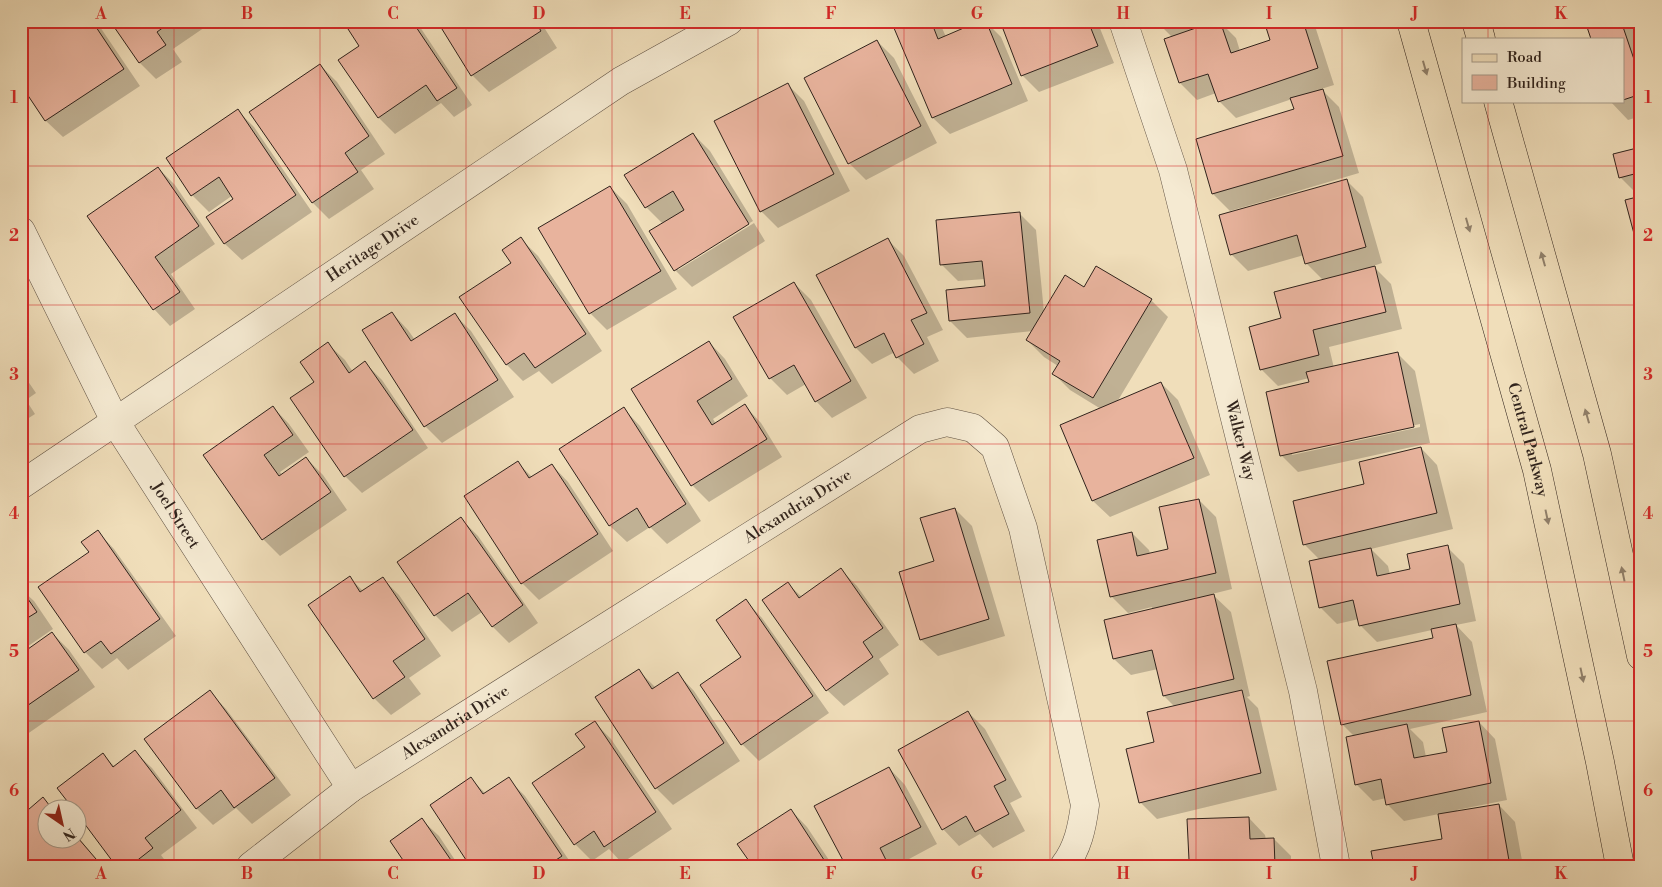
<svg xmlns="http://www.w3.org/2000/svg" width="1662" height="887" viewBox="0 0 1662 887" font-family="'Libre Bodoni',serif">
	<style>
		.shadow { fill: #0003; fill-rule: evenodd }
		.building { fill: #e8b39d; stroke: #30231c }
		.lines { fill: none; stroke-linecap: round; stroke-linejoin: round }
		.minor-casing { stroke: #605244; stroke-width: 29 }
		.major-casing { stroke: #30231c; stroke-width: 29 }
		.minor { stroke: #f5ead2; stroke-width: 28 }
		.major { stroke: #f0deba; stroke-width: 28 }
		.oneway { fill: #90806b }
		.grid { fill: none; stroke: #d62828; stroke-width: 1; stroke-opacity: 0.55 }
		.labels { text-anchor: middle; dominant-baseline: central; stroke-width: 4; stroke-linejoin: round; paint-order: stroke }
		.street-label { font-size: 16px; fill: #30231c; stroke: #f5ead2 }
		.neatline { fill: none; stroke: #d62828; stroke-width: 2 }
		.grid-label { font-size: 16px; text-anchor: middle; font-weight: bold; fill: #d62828 }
	</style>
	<rect width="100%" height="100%" fill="#f0deba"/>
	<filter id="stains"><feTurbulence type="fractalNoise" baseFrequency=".004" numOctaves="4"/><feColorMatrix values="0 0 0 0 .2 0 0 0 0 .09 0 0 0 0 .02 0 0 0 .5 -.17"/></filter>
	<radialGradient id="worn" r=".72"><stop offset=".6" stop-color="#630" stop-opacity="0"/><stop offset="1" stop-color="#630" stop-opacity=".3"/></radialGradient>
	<path class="shadow" d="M21,21H96L140,86L63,137L46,121L21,83Z
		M112,21H214L173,49L182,62L156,79L140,63Z
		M362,21H416L472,105L454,117L441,103L395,134L378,117L361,46Z
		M439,21H540L557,48L489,92L472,75Z
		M615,21H631L621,27Z
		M892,21H939L946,37L985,21L1001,37L1028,101L950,134L933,118Z
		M1001,21H1097L1114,63L1039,92L1022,75Z
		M1156,21H1226L1221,23L1236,38L1240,51L1272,41L1266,21H1310L1315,26L1334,85L1321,89L1339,107L1359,173L1230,211L1213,194L1197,139L1295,110L1292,99L1236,118L1219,101L1216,93L1197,100L1180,83L1166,39L1172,37Z
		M1586,21H1631L1641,50V116L1628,120L1610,101H1623V39Z
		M877,41L894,58L937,143L866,180L849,163Z
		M320,65L337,82L385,154L361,170L374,189L329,219L313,203L251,112Z
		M787,84L804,101L850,191L778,228L761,211L715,121Z
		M238,111L254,127L312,212L242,260L225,244L208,217L235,199L233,195L209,212L192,195Z
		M693,134L710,151L753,221L678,267V270L754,223L765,241L692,287L675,270L663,224L646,207Z
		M1641,148V193L1637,194L1620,177Z
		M158,168L175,185L215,244L171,274L195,309L170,326L154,309L89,216Z
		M1346,180L1363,197L1382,263L1373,266L1391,284L1402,329L1329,347L1334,368L1398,354L1415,371L1430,443L1298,472L1281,455L1310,383L1309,378L1278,386L1261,369L1282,319L1323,280L1306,263L1304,255L1248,271L1231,254ZM1420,424V427L1292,455V452Z
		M610,187L627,204L677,289L607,330L590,313Z
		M1019,213L1036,230L1044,312L1084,289L1151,300L1168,317L1117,402L1161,383L1178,400L1210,475L1110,517L1093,501L1101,409L1070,390L1054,374L1058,366L1044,357L1027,340L1033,331L967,338L950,321L986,287L985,279L958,281L942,265Z
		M521,239L538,256L602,351L552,384L539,371L523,381L507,365L512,263Z
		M888,240L904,256L943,330L927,337L939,361L914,374L897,357L895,352L872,364L856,348Z
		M794,283L811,300L867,398L832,418L816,401L806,384L787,395L770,378Z
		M392,313L408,330L415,340L455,315L471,331L514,397L442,443L425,426Z
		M709,342L725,359L748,396L713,419L716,424L745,406L761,423L782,457L709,502L692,485L633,389Z
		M328,344L345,360L353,372L365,363L382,380L428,448L362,493L345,476L292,399L315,383Z
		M21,371L36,393L26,400L35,414L21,423Z
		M273,407L289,424L309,452L280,472L282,475L306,458L323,475L347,510L280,556L263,539L205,455Z
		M624,409L640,426L701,521L667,544L650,527L627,542L610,526L561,449Z
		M1421,448L1437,465L1453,529L1371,549L1388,566L1390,575L1411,570L1447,547L1464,564L1476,621L1456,625L1472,642L1487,712L1410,729L1423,742L1426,757L1448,753L1479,722L1495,739L1507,800L1457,810V812L1499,805L1515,822L1523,866H1375L1443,840L1439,814L1404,821L1387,804L1386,798L1373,801L1356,784L1354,736L1342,724L1435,639L1432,630L1377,642L1360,625L1359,619L1337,624L1320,607V560L1305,545L1294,502L1365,485Z
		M518,463L533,478L552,465L568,482L613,551L539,600L522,583L466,497Z
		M1199,500L1216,517L1232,589L1212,594L1231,612L1250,696L1247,697L1258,708L1277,790L1157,819L1140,802L1155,743L1175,707L1164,696L1158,669L1131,675L1114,659L1152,610V607L1128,613L1111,596L1132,533L1149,550L1150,554L1170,550Z
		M955,509L972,526L1005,636L938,656L921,640L935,562Z
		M461,519L478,536L538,623L509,643L492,626L482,612L452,632L435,615L398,562Z
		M98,532L114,549L176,636L128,670L117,658L102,669L85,652L40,588L91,552Z
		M840,569L857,586L899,645L879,659L889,674L844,706L827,690L788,584L802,597Z
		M350,578L363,591L382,578L399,595L441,656L409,678L421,694L391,715L374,698L310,605Z
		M21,589L34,601L53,629L21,651Z
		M746,601L762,618L829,713L759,761L742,744Z
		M52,633L69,650L95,687L23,737L21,736V655Z
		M638,670L656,688L678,674L694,691L740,761L673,805L656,788Z
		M210,692L226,709L291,795L252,824L236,808L213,825L197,809L145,740Z
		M968,712L985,729L1022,797L1010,803L1025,831L993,848L980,834L959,846L943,829Z
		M594,722L611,739L672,829L622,863L609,849L592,861L575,844L586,748Z
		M135,752L152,768L197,828L161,855L169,866H118L78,812L103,755L115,767Z
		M889,768L905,785L937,844L896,866H847Z
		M471,779L486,794L508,779L525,796L573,866H472Z
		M43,799L53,810H48V840H78V837L102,866H21Z
		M791,810L807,827L833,866H744L751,861Z
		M1249,818L1265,835L1266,840L1274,839L1291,856V866H1163L1190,861Z
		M422,820L439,836L459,866H409Z"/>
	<path class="building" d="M21,21H92L124,69L45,121L21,85Z
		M110,21H172L157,32L166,45L139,63Z
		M359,21H412L457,88L437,101L426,85L378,118L338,60L359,46L348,29Z
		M437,21H535L541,31L471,76Z
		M891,21H931L938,39L980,21H986L1012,84L932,118Z
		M1000,21H1088L1098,46L1021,76Z
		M1216,21H1220L1231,53L1270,40L1264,21H1303L1318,68L1218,102L1208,74L1179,83L1164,39Z
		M1585,21H1621L1641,80V94L1623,100V39H1591Z
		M877,40L921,126L848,164L804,78Z
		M320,64L369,136L345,153L358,172L312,203L249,112Z
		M788,83L834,174L760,212L714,121Z
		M1323,89L1343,156L1212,194L1196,139L1294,109L1290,98Z
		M238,109L296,195L224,244L206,217L233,199L219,177L191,196L166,158Z
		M693,133L749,224L674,271L649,231L684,210L673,191L645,208L624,175Z
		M1641,147V182L1638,173L1619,178L1613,154Z
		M158,167L199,226L155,257L180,292L153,310L87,216Z
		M1347,179L1366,247L1305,264L1297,235L1230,255L1219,215Z
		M610,186L661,271L589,314L538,228Z
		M1641,196V260L1625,200Z
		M1020,212L1030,313L949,321L946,290L985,286L982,261L940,265L936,220Z
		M521,237L586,334L535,368L524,353L506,365L459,297L511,263L502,250Z
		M888,238L927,313L911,320L924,344L896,358L884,333L855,348L816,275Z
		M1096,266L1152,299L1093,398L1052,374L1060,361L1026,340L1065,275L1084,287Z
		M1375,266L1386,312L1313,330L1319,355L1260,370L1249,327L1281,318L1274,292Z
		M794,282L851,381L815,402L794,365L769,379L733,317Z
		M392,312L411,341L455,313L498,380L424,427L362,330Z
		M709,341L732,379L697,401L712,425L745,404L767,439L691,486L631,389Z
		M328,342L349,373L365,361L413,430L344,477L290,398L314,382L300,362Z
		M1398,352L1414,427L1280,456L1266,392L1309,382L1306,372Z
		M1161,382L1194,458L1092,501L1060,425Z
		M273,406L293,435L264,455L279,476L306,457L331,492L262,540L203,455Z
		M624,407L686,504L649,528L637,508L609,526L559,449Z
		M1421,447L1437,513L1303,545L1293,501L1364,484L1359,462Z
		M518,461L529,478L552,464L598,534L521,584L464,496Z
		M1199,499L1216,573L1110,597L1097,540L1132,532L1137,556L1168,549L1159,507Z
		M955,508L989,619L920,640L899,572L934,561L920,518Z
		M461,517L523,605L492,627L468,593L434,616L397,562Z
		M98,530L160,619L111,654L101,641L84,653L38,587L89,552L81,542Z
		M1448,545L1460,604L1359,626L1353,600L1319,608L1309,561L1371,548L1377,576L1410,569L1407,554Z
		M841,568L883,628L863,642L873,657L826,691L762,600L788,582L799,598Z
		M350,576L360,592L383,577L425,639L393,661L405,677L373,699L308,605Z
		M21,589L37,612L21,622Z
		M1214,594L1234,679L1163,696L1152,650L1113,659L1104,620Z
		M746,599L813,696L741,745L700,685L741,657L716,620Z
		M1456,624L1471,695L1341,725L1327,661L1433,638L1431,629Z
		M52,632L79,670L21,710V654Z
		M639,669L652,689L678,672L724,743L655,789L595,697Z
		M210,690L275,778L234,808L221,790L196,809L144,739Z
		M1242,690L1261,773L1139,803L1126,749L1154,742L1147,712Z
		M968,711L1006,780L994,786L1009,814L975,832L966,816L942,830L898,750Z
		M595,721L656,812L604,847L594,831L574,845L532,783L585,747L575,734Z
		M1479,721L1491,783L1386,805L1381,779L1355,785L1346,737L1407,724L1414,758L1447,752L1442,728Z
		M135,750L181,810L145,838L153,848L130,866H116L78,815V810H74L57,788L103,753L113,767Z
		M889,767L921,827L880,848L889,866H846L814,806Z
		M471,777L483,794L509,777L562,856L547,866H470L430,805Z
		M43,797L53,810H48V840H78V838L102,866H21V816Z
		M1499,804L1510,866H1374L1371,851L1442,839L1438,814Z
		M791,809L828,866H741L749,861L737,844Z
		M1249,817L1250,839L1274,838L1275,866H1162L1161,861L1189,860L1187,819Z
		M422,818L455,866H407L390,841Z"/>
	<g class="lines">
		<g class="minor-casing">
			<g id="minor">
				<path id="s1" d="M1123,21L1173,170L1303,691L1336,866"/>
				<path id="s2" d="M21,231L116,423L351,788"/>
				<path id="s3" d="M21,485L621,81L729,21"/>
				<path id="s4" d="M251,866L351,788L920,429L947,422L973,428L995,447L1023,528L1085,805C1082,827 1078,848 1064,866"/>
			</g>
		</g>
		<g class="major-casing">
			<g id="major">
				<path id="s5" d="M1411,21L1537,470L1600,762L1620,866"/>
				<path d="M1476,21L1481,39"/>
				<path d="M1498,101L1597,454L1641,656"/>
			</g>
		</g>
		<use href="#minor" class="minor"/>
		<use href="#major" class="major"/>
	</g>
	<defs><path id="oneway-solid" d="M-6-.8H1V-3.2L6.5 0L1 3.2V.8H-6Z" transform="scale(1.25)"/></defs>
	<g class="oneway">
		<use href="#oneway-solid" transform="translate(1425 68) rotate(74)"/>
		<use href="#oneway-solid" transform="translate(1468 225) rotate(74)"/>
		<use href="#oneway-solid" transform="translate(1543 259) rotate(-106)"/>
		<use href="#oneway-solid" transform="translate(1587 416) rotate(-106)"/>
		<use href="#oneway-solid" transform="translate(1547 517) rotate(78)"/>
		<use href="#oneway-solid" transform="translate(1623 574) rotate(-102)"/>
		<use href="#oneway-solid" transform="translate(1582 675) rotate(78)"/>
	</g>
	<path class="grid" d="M174,21V866M320,21V866M466,21V866M612,21V866M758,21V866M904,21V866M1050,21V866M1196,21V866M1342,21V866M1488,21V39M1488,101V866M21,166H1641M21,305H1641M21,444H1641M21,582H1641M21,721H1641"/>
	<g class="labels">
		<g class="street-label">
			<text stroke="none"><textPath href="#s3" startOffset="424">Heritage Drive</textPath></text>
			<text stroke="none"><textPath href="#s5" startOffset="435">Central Parkway</textPath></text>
			<text stroke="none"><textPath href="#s1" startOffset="436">Walker Way</textPath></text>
			<text stroke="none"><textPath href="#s4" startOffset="655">Alexandria Drive</textPath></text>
			<text stroke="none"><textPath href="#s2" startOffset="324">Joel Street</textPath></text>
			<text stroke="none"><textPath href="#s4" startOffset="250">Alexandria Drive</textPath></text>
		</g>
	</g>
	<rect width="1662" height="887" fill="none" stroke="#f0deba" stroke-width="55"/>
	<rect x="1462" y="38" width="162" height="65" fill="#f5ead2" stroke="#a69a89"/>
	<rect x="1472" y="54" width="25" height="8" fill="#f0deba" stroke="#a69a89"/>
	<text x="1507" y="62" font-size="15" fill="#30231c">Road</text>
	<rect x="1472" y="75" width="25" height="15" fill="#e8b39d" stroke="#a69a89"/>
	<text x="1507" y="88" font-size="15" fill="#30231c">Building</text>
	<g transform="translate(62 824) rotate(146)"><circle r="24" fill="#f5ead2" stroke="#a69a89"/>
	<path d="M0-4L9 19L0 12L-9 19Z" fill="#8f2418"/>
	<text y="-8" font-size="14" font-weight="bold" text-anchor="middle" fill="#30231c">N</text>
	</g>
	<rect x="28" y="28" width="1606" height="832" class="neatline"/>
	<g class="grid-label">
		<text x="101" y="19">A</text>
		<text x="247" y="19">B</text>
		<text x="393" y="19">C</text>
		<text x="539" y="19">D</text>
		<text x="685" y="19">E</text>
		<text x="831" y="19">F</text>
		<text x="977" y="19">G</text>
		<text x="1123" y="19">H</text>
		<text x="1269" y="19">I</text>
		<text x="1415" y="19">J</text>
		<text x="1561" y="19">K</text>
		<text x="14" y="103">1</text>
		<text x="1648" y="103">1</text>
		<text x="14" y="241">2</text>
		<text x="1648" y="241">2</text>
		<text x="14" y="380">3</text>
		<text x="1648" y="380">3</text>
		<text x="14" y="519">4</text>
		<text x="1648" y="519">4</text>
		<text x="14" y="657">5</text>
		<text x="1648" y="657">5</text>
		<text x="14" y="796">6</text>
		<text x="1648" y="796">6</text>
		<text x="101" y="879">A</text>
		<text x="247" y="879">B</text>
		<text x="393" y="879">C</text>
		<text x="539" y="879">D</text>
		<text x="685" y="879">E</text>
		<text x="831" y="879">F</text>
		<text x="977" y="879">G</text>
		<text x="1123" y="879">H</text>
		<text x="1269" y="879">I</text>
		<text x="1415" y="879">J</text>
		<text x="1561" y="879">K</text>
	</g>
	<rect width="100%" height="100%" filter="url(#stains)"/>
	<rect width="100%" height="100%" fill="url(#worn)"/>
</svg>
